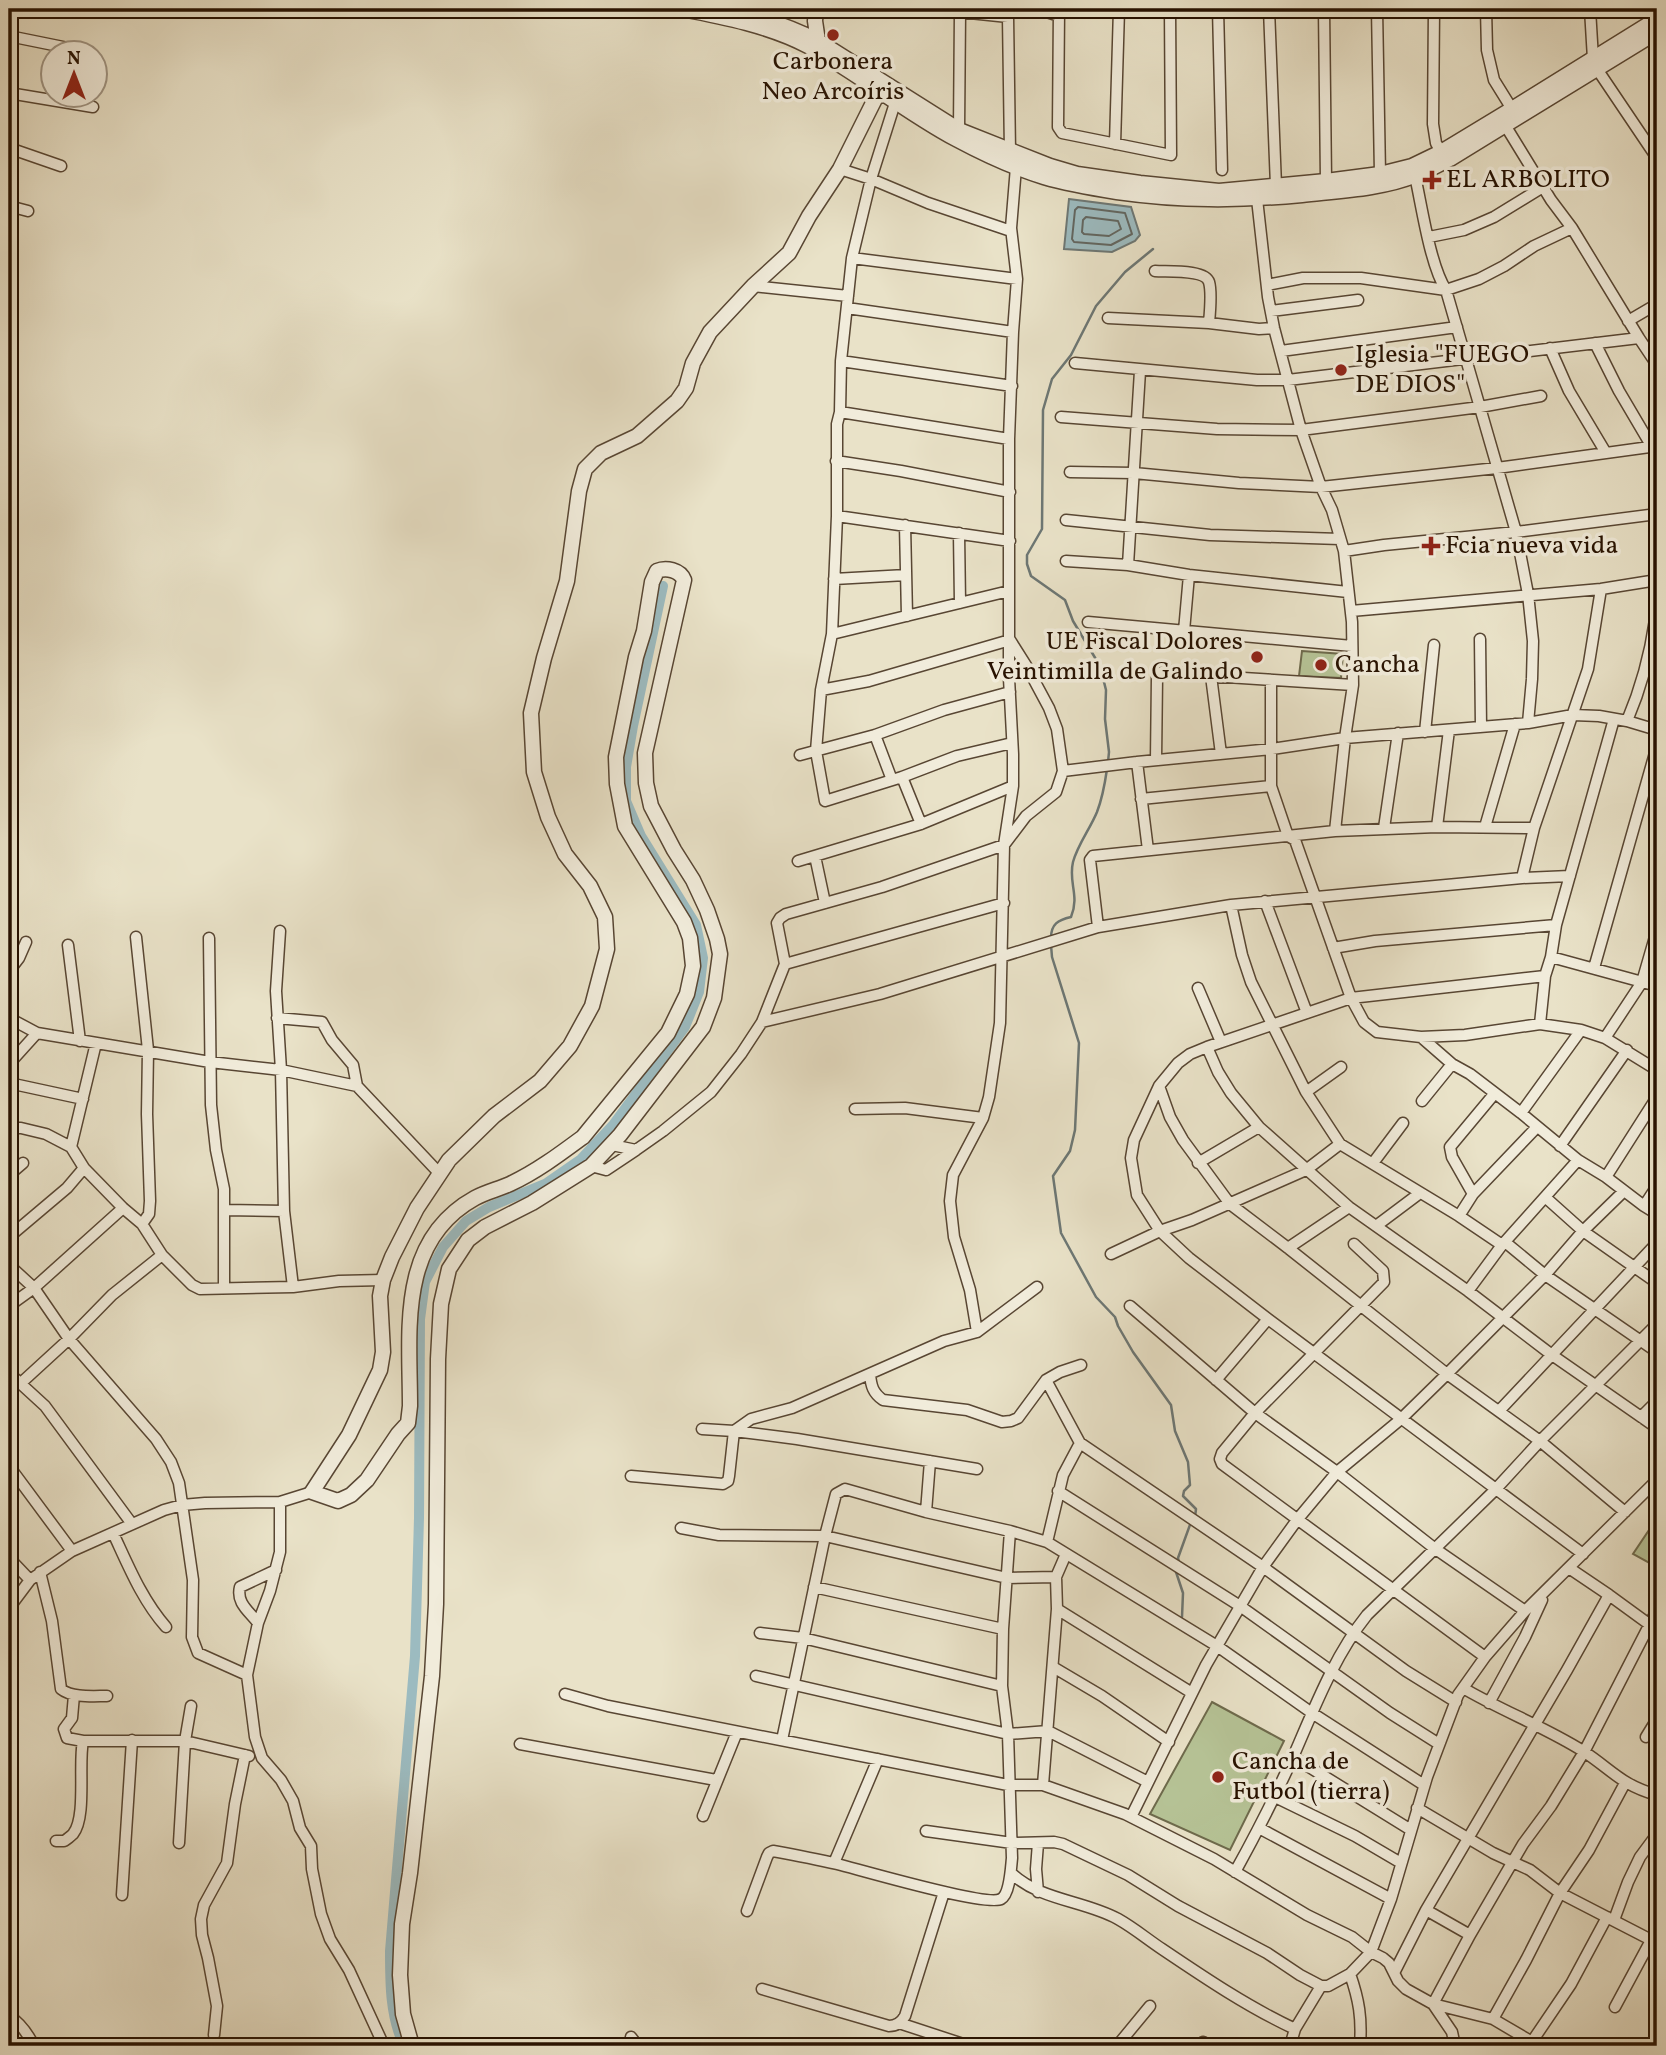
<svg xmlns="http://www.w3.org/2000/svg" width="1666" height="2055" viewBox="0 0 1666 2055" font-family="Vollkorn,serif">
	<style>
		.green { fill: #b6c396; stroke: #6e6a4c; stroke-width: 2 }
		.water { fill: #9cbbc0; stroke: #6d7774; stroke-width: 2 }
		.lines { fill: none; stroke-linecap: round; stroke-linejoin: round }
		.shore { stroke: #626660; stroke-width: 2 }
		.stream { stroke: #6d7774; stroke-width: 2.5 }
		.canal { stroke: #9cbbc0; stroke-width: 10 }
		.minor-casing { stroke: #584633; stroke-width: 13 }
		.tertiary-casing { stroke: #584633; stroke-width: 17 }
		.minor { stroke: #f1ecdb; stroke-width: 10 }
		.tertiary { stroke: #f1ecdb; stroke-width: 14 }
		.poi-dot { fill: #8f2418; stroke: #f1ecdb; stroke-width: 2.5 }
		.labels { text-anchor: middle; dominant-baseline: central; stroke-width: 7; stroke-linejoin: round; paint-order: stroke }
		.poi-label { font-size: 26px; fill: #271201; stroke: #f1ecdb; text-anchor: start }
	</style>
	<rect width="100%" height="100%" fill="#e9e2c8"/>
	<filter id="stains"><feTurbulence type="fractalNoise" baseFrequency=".00286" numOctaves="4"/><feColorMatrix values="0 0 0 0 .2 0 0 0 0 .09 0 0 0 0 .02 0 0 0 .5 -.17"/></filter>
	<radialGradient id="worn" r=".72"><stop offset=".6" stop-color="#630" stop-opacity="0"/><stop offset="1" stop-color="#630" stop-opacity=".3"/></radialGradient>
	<path class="green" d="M1302,651L1343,654L1341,678L1299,676Z
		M1655,1521L1657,1522V1559L1653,1565L1633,1554Z
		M1212,1702L1284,1741L1230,1850L1150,1814Z"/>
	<path class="water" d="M1069,199L1131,207L1140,235L1135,241L1112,252L1064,249Z"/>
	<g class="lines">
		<path class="shore" d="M1078,207L1125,213L1132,234L1111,245L1074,242L1072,239L1075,210Z
			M1086,217L1118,221L1121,229L1109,236L1084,234L1082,232L1083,220Z"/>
		<path class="stream" d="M1108,762L1109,752L1105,719L1106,690L1100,666L1073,621L1065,600L1031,576L1027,564V555L1042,529L1043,410L1052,379L1071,355L1096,306L1125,272L1153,249
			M1051,938C1051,924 1058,920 1071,917C1080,895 1068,883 1073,862C1078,844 1090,829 1097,812C1102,799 1105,783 1107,769
			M1051,945L1052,957L1079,1043L1075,1130L1070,1151L1053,1176L1061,1233L1096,1297L1115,1317L1118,1326L1133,1352L1171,1405L1175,1431L1188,1462L1190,1485L1184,1491L1183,1496L1196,1509L1195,1517
			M1179,1562L1178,1558L1191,1522
			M1176,1572L1183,1593L1182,1617"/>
		<path class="canal" d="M404,2046C390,2016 390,1984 390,1951L415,1656L419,1518L420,1319L425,1282L443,1247L466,1221L489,1207L545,1184L581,1159L613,1125L685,1027L699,992L703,958L696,925L641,836L626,801V767L633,726L663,586"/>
		<g class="minor-casing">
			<path id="minor" d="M896,9L941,10L1008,17L1010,152
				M1038,9L1059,16
				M1059,9L1058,127L1062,133L1171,155L1170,9
				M1218,9L1222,170
				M1269,9L1276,186
				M1324,9L1326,181
				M1377,9L1380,174
				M1434,9L1433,124L1436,143L1441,152
				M1486,9L1487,50L1494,80L1512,109
				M1590,9L1593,59
				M9,36L88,52
				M1597,69L1657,158
				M9,93L93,107
				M895,103L871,179L852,258L841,361L840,412L837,424V516L832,634L821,690L816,751L825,801L902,777L957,756L1012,743
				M1505,125L1551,200L1572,228L1639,338L1657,365
				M959,130L960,12
				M1115,144L1119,9
				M9,148L61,166
				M840,169L871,179L928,203L1011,231
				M1415,176C1422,207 1430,265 1446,290L1516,532L1528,594L1533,641L1532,679L1528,723
				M1257,199L1268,297L1274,328L1301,430L1321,487L1332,510L1344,551L1352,622L1353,685L1345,738L1335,831
				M9,206L28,211
				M1429,237L1464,230L1494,217L1543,187
				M852,258L1017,279
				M1155,271C1167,272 1205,269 1209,282C1212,292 1210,312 1209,323
				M1267,285L1303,278H1361L1446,290L1479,279L1504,266L1534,246L1572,228
				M753,286L848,296
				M847,308L1013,332
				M1271,311L1358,300
				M1108,318L1209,323L1259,329L1274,328
				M1628,321L1657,304
				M1595,343L1619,391L1652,447
				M1550,348L1569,391L1606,453
				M1281,351L1457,327
				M841,361L1012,386
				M1075,363L1257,380H1288L1639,338
				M840,412L1009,439
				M1061,417L1217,429L1301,430L1480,407L1541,396
				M836,461L901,471L1010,492
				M1070,472L1134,473L1239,483L1321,487L1497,468L1657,446
				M837,516L1010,541
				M1066,520L1210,535L1340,539
				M905,525L907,616
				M959,533L960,603
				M1344,551L1384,545L1516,532L1657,514
				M1066,561L1128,565L1189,575L1348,592
				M1128,565L1140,371
				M834,579L906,575
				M1351,611L1601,589L1657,580
				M1088,622L1352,646
				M1184,631L1189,575
				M832,634L1009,591
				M1480,639L1481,727
				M1211,676L1221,754
				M1271,680V786L1288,836L1295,840L1351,998L1364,1022L1377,1032L1421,1037L1465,1035L1540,1024L1581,1030L1605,1038L1657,1070
				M1627,721C1641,688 1650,655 1655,620
				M1425,732L1434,645
				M875,735L892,780
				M800,755L875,735L944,710L1010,692
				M1156,760L1157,677L1160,673L1167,671L1211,676L1353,685
				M1063,771L1137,762
				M902,777L921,824
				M1141,799L1271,786
				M1437,827L1449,730
				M1485,827L1515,724
				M1384,828L1398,733
				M1148,850L1137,762L1272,749L1345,738L1528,723L1573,715L1599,716L1627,721L1657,730
				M815,856L825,903
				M798,861L921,824L1013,786
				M1522,878L1534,828L1588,669L1601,589
				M1265,901L1307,1013
				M1231,905L1242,955L1251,982L1306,1092L1340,1144L1459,1216L1502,1245
				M1098,927L1090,860L1093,856L1335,831L1437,827L1534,828
				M280,931L276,991L281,1070L284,1211L293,1287
				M136,937L148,1050L147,1114L150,1201L149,1214L142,1224
				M209,938L211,1105L216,1150L224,1189V1287
				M68,945L80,1041
				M1333,948L1375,941L1556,925
				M1551,957L1657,986
				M785,964L777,923L780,918L786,914L882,887L1004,845L1026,816L1056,792L1063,771L1057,729L1049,708L1027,667L1010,640L869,681L821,690
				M1594,968L1657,746
				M9,971L19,958L26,942
				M1198,988L1221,1042
				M9,1018L37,1033L210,1062L281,1070L357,1086L440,1174
				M277,1018L322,1022L332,1040L353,1065L357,1086
				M762,1022L880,994L1098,927L1231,905L1522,878L1570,876
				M1540,1024L1545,976L1551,957L1556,925L1614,719
				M1421,1037L1452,1064L1470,1074L1521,1113L1578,1160L1606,1177L1644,1206L1657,1186
				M1605,1038L1642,982L1657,930
				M1207,1047L1351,998L1545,976
				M9,1064L37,1033
				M9,1083L83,1099
				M1159,1086L1170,1117L1183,1140L1230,1204L1288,1248L1447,1374L1540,1441L1625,1512
				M1306,1092L1341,1067
				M1422,1101L1452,1064
				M855,1109L905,1108L983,1118
				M1521,1113L1581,1030
				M9,1128H21L46,1134L71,1147L84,1168L123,1208L142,1224L162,1255L192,1285L200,1289L293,1287L339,1281L383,1280
				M612,1145L636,1150L663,1131L711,1092L741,1054L762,1022L785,964L1004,903
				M1560,1146L1627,1050
				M71,1147L96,1043
				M1198,1163L1259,1127
				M1373,1163L1403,1123
				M591,1166L606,1170L636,1150
				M9,1175L23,1163
				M1606,1177L1657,1097
				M1473,1194L1452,1157L1450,1147L1495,1093
				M1545,1197L1583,1231L1657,1283
				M1644,1206L1657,1214
				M224,1210L284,1211
				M1459,1216L1473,1194L1537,1127
				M1376,1226L1420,1193
				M9,1237L67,1188L84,1168
				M1505,1242L1545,1275L1657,1352
				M1354,1244L1383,1271L1384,1282L1255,1413L1222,1453L1220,1459L1222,1464L1485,1657
				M1288,1248L1349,1207
				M1111,1254L1160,1231L1192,1220L1306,1170L1340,1144
				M9,1265L34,1288L69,1339L156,1439L171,1462L179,1483L193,1580L192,1637L198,1653L247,1675
				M1468,1291L1502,1245L1578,1160
				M9,1306L34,1288L123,1208
				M1130,1306L1255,1413L1337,1472L1434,1548L1525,1611
				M977,1332L970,1290L954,1237L950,1201L953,1175L983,1118L989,1097L1000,1023L1004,845L1013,786V754L1009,678V439L1013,332L1017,279L1011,228L1016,167
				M9,1373L45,1406L132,1524
				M870,1374C871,1386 873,1393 883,1400L967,1410L1002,1422L1011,1421L1018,1418L1046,1380L1060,1372L1081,1365
				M1046,1380L1080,1443L1063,1475L1047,1542
				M1216,1380L1268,1319
				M21,1383L69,1339L112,1295L162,1255
				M1499,1411L1657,1243
				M1641,1417L1657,1401
				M702,1429L734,1431L751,1419L792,1408L944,1341L977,1332L1037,1287
				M1080,1443L1263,1567L1406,1671L1456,1702
				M9,1466L72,1551
				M631,1476L723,1484L728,1481L729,1476L734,1431L797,1439L977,1469
				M1058,1491L1240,1606L1390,1713L1439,1744
				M280,1502V1552L270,1591L258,1623L247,1675L255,1737L262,1758L281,1780L293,1801L300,1828L311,1846L312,1869L321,1914L330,1939L349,1970L384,2046
				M926,1512L930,1461
				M681,1528L719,1535L825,1536L1007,1578L1056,1577
				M113,1533C128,1565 142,1600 166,1627
				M1583,1554L1268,1319L1189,1258L1160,1231L1137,1195L1131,1158L1134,1140L1159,1086L1178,1063L1190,1054L1207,1047L1218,1072L1231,1093L1259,1127L1349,1207L1468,1291L1552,1355L1657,1428
				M9,1558L30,1580
				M1569,1568L1609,1595L1657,1630
				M40,1572L52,1621L61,1689C72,1698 93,1696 107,1696
				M814,1587L1003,1629
				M9,1608L30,1580L72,1551L164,1510L182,1505L205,1503L280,1502L312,1492
				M1057,1609L1192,1693
				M258,1623C249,1611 236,1603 240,1587L276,1570
				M760,1633L803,1638L1002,1686
				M1053,1667L1102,1696L1169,1742
				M756,1676L1008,1734L1048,1731L1148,1782
				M1463,1688C1502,1711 1545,1727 1583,1751C1612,1770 1621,1785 1657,1795
				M565,1694L608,1706L1008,1785H1043L1125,1814L1214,1859L1307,1915L1352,1937L1371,1952L1383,1958L1389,1963L1398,1981L1406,1989L1433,2004L1493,2019L1539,2046
				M74,1695L72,1718L64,1729L67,1738L83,1741H185L249,1756
				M1489,1703L1525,1637L1542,1600
				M1646,1737L1657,1719
				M782,1740L825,1536L836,1494L845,1489L926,1512L1010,1531L1047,1542L1217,1646L1312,1713L1424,1785
				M520,1744L716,1780
				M1293,1757L1411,1830
				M1043,1785L1057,1609L1056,1577L1066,1554
				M1275,1797L1355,1836L1401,1863
				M1417,1808L1493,1853L1530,1870L1560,1893L1657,1943
				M703,1816L737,1732
				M1131,1817L1206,1665L1263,1567L1297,1520L1337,1472L1401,1419L1447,1374L1545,1275L1583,1231L1623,1192
				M1259,1828L1391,1899
				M926,1831L1012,1843L1054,1842L1063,1844L1128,1875L1178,1906L1267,1953L1300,1975L1321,1986
				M56,1841H64C65,1841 72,1835 73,1834C87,1817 78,1763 83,1741
				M179,1843L185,1741L191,1706
				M834,1863L878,1759
				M1235,1872C1256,1834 1275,1797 1293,1757C1314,1709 1334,1656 1367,1615L1495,1490L1540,1441L1657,1324
				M1011,1873C1041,1901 1083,1900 1118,1919C1134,1928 1147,1939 1162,1949C1205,1978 1248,2007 1295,2029
				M1038,1892L1036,1869L1038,1843
				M122,1895L132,1740
				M1426,1910L1470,1935
				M747,1911L767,1857L769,1853L773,1851C795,1855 816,1859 837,1864C861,1870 987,1907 1001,1899C1010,1894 1011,1867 1012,1858L1008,1734L1002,1686L1003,1629L1010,1531
				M1614,1920L1628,1882L1640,1857L1657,1834
				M1394,1973L1426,1910L1567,1670L1609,1595
				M1350,1974C1359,2000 1362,2018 1360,2046
				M762,1989L889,2026C896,2026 901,2023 905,2016L944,1892
				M1615,2007L1657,1929
				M9,2016C21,2023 28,2034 34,2046
				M1493,2019L1526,1960L1560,1893L1589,1850L1625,1783
				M899,2023L963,2044
				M214,2035L217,2006L208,1958L202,1935L201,1919L204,1905L227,1863L235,1804L245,1755
				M631,2037L638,2046
				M1203,2042L1210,2046
				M1117,2046L1150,2006
				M1290,2046L1295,2029L1321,1986H1328L1350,1974L1371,1952L1391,1899L1427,1777L1458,1695L1463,1688L1485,1657L1525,1611L1657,1480
				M1455,2046L1452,2032L1433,2004L1470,1935L1523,1844L1551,1806L1584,1752L1657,1610
				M1529,2046L1571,1984L1607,1917"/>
		</g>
		<g class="tertiary-casing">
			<path id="tertiary" d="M682,9C724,17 770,26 808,46C860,74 905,112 956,139C984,154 1014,168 1044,177C1068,184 1092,188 1117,192C1181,201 1237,201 1302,195C1337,191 1383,189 1416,175C1428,171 1439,164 1450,159L1657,32
				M729,9C760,17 789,26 818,41L959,130L1050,166L1077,174L1140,183L1219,191L1326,181L1380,174L1412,166L1441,152L1512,109L1657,19
				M816,9L815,21L818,41
				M412,2046L403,2014L400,1975L402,1924L410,1873L432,1676L436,1604L438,1359L441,1304L449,1269L468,1240L485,1227L532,1203L591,1166L620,1135L703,1027L714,998L720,954L717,939L707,910L693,880L674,850L651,806L646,783L645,753L684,580C680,570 666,567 657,571L652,582L644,631L636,657L616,757L617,784L625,826L684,922L690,938L693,966L687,994L668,1033L583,1137C560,1154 536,1172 510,1184C499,1189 486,1192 475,1198C397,1241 410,1331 410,1406L408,1423L398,1434L367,1480L351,1495L338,1501L312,1492L349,1435L380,1370L383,1352L380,1296L383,1280L392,1257L417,1208L449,1160L494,1116L540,1081L570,1046L592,1006L607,949L605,917L590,886L565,854L548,817L534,772L531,713L544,658L567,581L579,491L585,469L601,453L637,436L677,401L686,388L693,363L710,332L753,286L789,253L809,216L840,169L879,91"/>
		</g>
		<use href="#minor" class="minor"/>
		<use href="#tertiary" class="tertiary"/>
	</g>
	<g class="poi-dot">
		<circle cx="833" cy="35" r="7"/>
		<path d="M1428.5 169.5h7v7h7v7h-7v7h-7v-7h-7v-7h7z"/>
		<circle cx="1341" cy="370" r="7"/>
		<path d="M1427.5 535.5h7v7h7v7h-7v7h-7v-7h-7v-7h7z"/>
		<circle cx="1257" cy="657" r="7"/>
		<circle cx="1321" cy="665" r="7"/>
		<circle cx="1218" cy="1777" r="7"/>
	</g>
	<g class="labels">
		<g class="poi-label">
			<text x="833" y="62" text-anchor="middle">Carbonera<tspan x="833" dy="30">Neo Arcoíris</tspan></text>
			<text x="1446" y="180">EL ARBOLITO</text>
			<text x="1355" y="355">Iglesia "FUEGO<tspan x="1355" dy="30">DE DIOS"</tspan></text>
			<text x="1445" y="546">Fcia nueva vida</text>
			<text x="1243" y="642" text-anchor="end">UE Fiscal Dolores<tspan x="1243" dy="30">Veintimilla de Galindo</tspan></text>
			<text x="1335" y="665">Cancha</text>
			<text x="1232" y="1762">Cancha de<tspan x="1232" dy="30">Futbol (tierra)</tspan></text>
		</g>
	</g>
	<rect width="1666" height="2055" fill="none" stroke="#e9e2c8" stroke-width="35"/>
	<rect x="10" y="10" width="1645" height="2034" fill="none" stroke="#271201" stroke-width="3.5"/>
	<rect x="18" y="18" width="1631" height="2020" fill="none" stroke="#271201" stroke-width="2"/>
	<g transform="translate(74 74)"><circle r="33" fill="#f1ecdb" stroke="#a09584" stroke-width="2"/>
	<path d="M0-5L12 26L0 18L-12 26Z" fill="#8f2418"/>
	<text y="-10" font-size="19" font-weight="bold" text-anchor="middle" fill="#271201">N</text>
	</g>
	<rect width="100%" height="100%" filter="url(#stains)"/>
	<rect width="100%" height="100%" fill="url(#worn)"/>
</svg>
